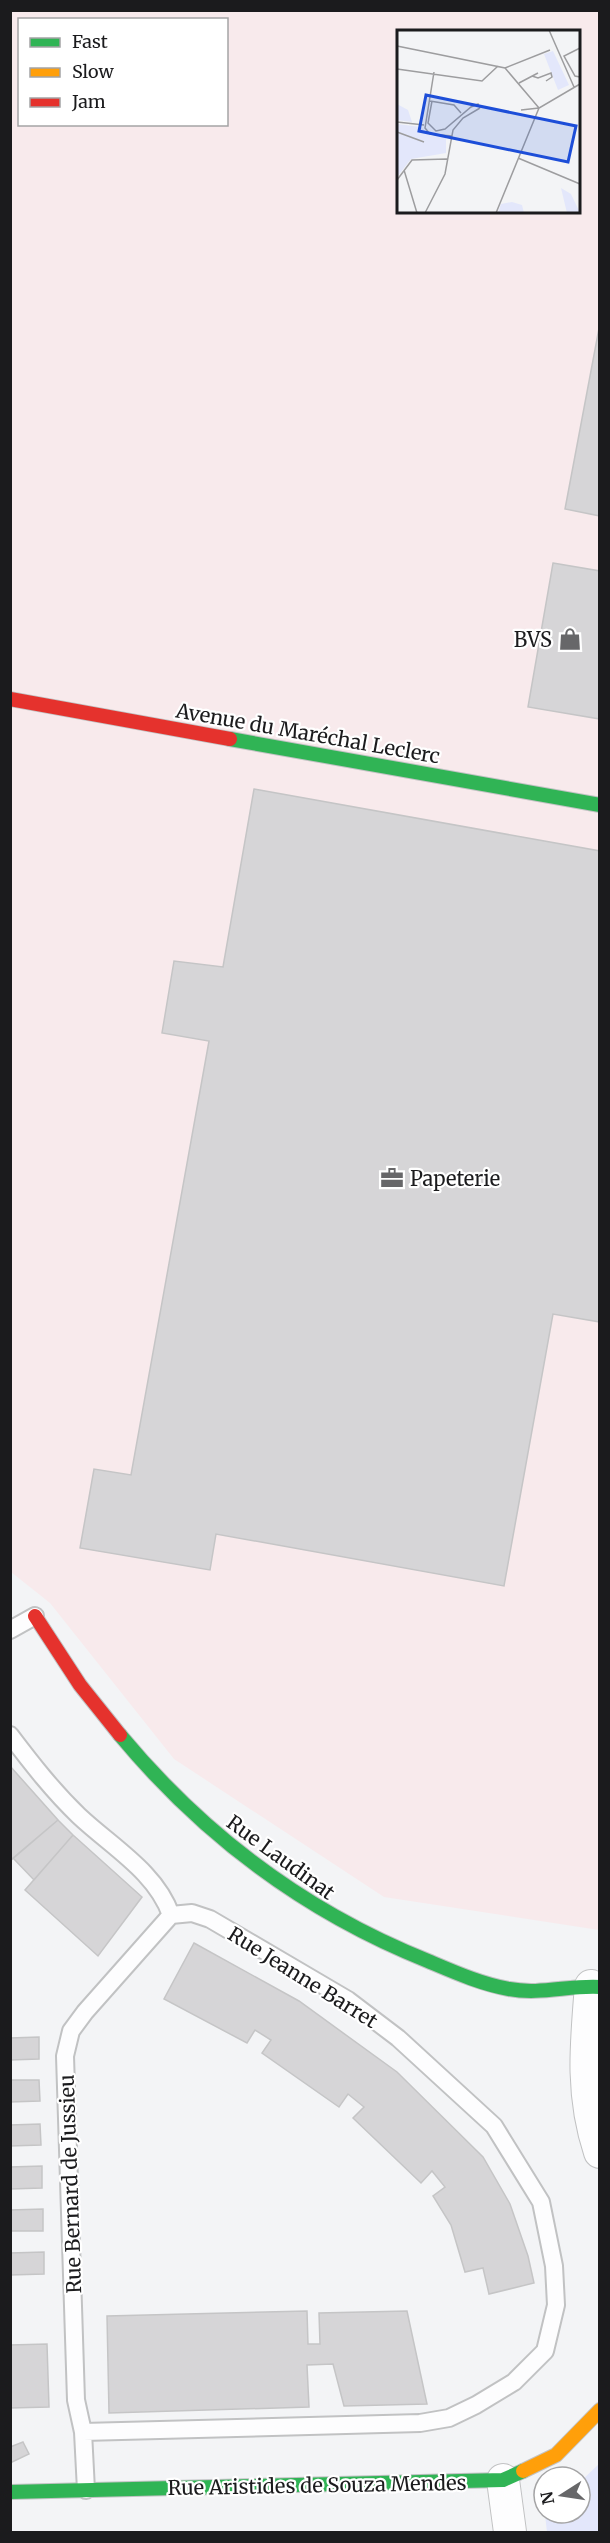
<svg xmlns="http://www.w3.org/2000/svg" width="610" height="2543" viewBox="0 0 610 2543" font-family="Merriweather,serif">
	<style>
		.industrial { fill: #f8eaec; fill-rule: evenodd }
		.green { fill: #e3e7fb }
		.building { fill: #d6d5d7; stroke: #c5c5c6; stroke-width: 1.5 }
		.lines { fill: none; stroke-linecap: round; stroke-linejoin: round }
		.lane-casing { stroke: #c1c2c3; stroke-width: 20 }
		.street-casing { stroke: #c1c2c3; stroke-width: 34 }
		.fast-casing { stroke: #c1c2c3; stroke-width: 16 }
		.slow-casing { stroke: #c1c2c3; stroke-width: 16 }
		.jam-casing { stroke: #c1c2c3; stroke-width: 16 }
		.lane { stroke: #fdfdfe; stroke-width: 16 }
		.street { stroke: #fdfdfe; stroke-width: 32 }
		.fast { stroke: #30b455; stroke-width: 14 }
		.slow { stroke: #ff9f0a; stroke-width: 14 }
		.jam { stroke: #e5322d; stroke-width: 14 }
		.labels { text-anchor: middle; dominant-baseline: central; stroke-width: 4.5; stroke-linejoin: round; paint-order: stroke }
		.poi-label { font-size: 20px; fill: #1b1b1d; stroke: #fff; text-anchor: end }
		.street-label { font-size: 20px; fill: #1b1b1d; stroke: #fff }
		.inset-road { fill: none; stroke: #9d9d9f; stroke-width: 1.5 }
		.view { fill: #1d4ed8; fill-opacity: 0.15; stroke: #1d4ed8; stroke-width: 3 }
		.inset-edge { fill: none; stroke: #1b1b1d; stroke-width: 3 }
	</style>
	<rect width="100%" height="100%" fill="#f3f4f6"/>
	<path class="industrial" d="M10,11H599V1930L384,1897L174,1759L50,1603L11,1572ZM20,20H226V124H20ZM398,32H578V212H398Z"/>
	<path class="green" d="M599,2464V2532H547L545,2515L547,2513H580V2482Z"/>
	<path class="building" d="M600,323V516L565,509Z
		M553,563L600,571V719L528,707Z
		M254,789L600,851V1322L553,1314L504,1586L216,1534L210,1570L80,1548L94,1469L131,1475L209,1041L162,1033L174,961L223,967Z
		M10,1766L58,1820L10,1861Z
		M58,1820L73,1835L34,1880L13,1858Z
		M73,1835L142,1897L98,1956L25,1890Z
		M194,1943L299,2001L397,2072L483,2157L510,2204L528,2256L534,2283L489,2294L483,2268L465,2272L451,2225L433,2196L445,2187L432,2171L421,2183L353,2118L364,2107L348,2094L339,2107L262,2053L271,2040L255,2030L247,2043L164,1999Z
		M39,2037V2059L10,2060V2038Z
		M10,2080H39L40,2101L10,2102Z
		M40,2124L41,2145L10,2146V2125Z
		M42,2166V2188L10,2189V2167Z
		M43,2209V2231H10V2210Z
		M44,2252V2274L10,2275V2253Z
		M307,2311L308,2344H320L319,2313L407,2311L427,2404L344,2406L333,2364L307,2365L309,2407L109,2413L107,2316Z
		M47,2344L49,2407L10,2408V2345Z
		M23,2442L29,2454L10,2463V2447Z"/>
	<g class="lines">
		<g class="lane-casing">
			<path id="lane" d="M10,1630L35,1616
				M10,1735C32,1764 53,1791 79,1816C112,1847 156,1872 171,1915L192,1913L210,1919L348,2000L398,2038L494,2126L541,2202L554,2266L556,2305L545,2351L514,2382L476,2405L449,2418L420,2423L83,2432
				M86,2490L83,2432L76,2400L65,2056L71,2031L85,2012L171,1915"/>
		</g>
		<g class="street-casing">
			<path id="street" d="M591,1986C586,2045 581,2095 600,2152
				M503,2480L510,2532"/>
		</g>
		<g class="fast-casing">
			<path id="fast" d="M230,739L600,805
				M120,1735C204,1836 305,1912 428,1961C454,1972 481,1984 509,1989C540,1995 570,1985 600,1987
				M10,2492L503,2480L523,2471"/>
		</g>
		<g class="slow-casing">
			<path id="slow" d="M523,2471L556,2455L600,2410"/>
		</g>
		<g class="jam-casing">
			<path id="jam" d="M10,699L230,739
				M35,1616L80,1685L120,1735"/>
		</g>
		<use href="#lane" class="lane"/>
		<use href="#street" class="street"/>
		<use href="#fast" class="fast"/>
		<use href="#slow" class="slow"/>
		<use href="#jam" class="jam"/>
	</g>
	<defs>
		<g id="shop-bare" transform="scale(1.8)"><path d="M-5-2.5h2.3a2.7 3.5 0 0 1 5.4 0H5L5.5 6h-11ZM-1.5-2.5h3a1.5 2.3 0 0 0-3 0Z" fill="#676769" stroke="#fff" stroke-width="2.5" paint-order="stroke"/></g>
		<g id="office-bare" transform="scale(1.8)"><path d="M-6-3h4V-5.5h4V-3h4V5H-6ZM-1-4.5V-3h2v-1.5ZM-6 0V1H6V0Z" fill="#676769" stroke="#fff" stroke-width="2.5" paint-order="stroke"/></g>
	</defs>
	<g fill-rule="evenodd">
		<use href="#shop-bare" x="570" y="639"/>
		<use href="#office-bare" x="392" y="1178"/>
	</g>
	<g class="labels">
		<g class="poi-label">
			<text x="552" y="639">BVS</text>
			<text x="410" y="1178" text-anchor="start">Papeterie</text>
		</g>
		<g class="street-label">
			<text transform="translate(308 733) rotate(10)">Avenue du Maréchal Leclerc</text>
			<text transform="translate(281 1857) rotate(36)">Rue Laudinat</text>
			<text transform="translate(303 1977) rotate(32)">Rue Jeanne Barret</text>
			<text transform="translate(70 2184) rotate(-92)">Rue Bernard de Jussieu</text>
			<text transform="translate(317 2485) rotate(-1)">Rue Aristides de Souza Mendes</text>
		</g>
	</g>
	<g transform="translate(397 30)">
		<rect width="183" height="183" fill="#f3f4f6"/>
		<path d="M156,21L172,55L161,60L147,24ZM0,74L11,80L15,92L0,90ZM0,94L24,97L34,106L49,107V123L14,129L0,147ZM164,158L174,164L183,183H170ZM115,172L125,175L127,183H101L104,174Z" fill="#e3e7fb"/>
		<path class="inset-road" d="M152,0L177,57M0,16L108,38L142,78M183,18L167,26L178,46L183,47M108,38L153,20M0,39L85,51L101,36M37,42L28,98L33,104L55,106M135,46L141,48L154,43L155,47L149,51M122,53L141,43M33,71L57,75L64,83M35,71L31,93L39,101L48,99L74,77L81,74L83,78M124,80L142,78M0,92L27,95M0,102L27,112M121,128L183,154M7,140L20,183M0,150L15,130L50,129M28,183L48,144L56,100L66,88L83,78M99,183L142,78L183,54"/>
		<path class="view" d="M29,65L179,96L171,132L22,101Z"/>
		<rect width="183" height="183" class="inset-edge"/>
	</g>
	<rect width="610" height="2543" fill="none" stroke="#1b1b1d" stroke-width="24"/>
	<rect x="18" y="18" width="210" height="108" fill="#ffffff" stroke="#a4a4a5" stroke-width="1.5"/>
	<rect x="30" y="38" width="30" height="9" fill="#30b455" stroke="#a4a4a5" stroke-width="1.5"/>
	<text x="72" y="48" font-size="18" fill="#1b1b1d">Fast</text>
	<rect x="30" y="68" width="30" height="9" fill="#ff9f0a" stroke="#a4a4a5" stroke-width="1.5"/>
	<text x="72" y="78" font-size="18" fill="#1b1b1d">Slow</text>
	<rect x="30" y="98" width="30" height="9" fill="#e5322d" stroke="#a4a4a5" stroke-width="1.5"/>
	<text x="72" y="108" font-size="18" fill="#1b1b1d">Jam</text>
	<g transform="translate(562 2495) rotate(258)"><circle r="28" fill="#ffffff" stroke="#a4a4a5" stroke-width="1.5"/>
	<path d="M0-4.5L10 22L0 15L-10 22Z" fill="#676769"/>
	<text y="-9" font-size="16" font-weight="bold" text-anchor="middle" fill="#1b1b1d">N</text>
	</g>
</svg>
